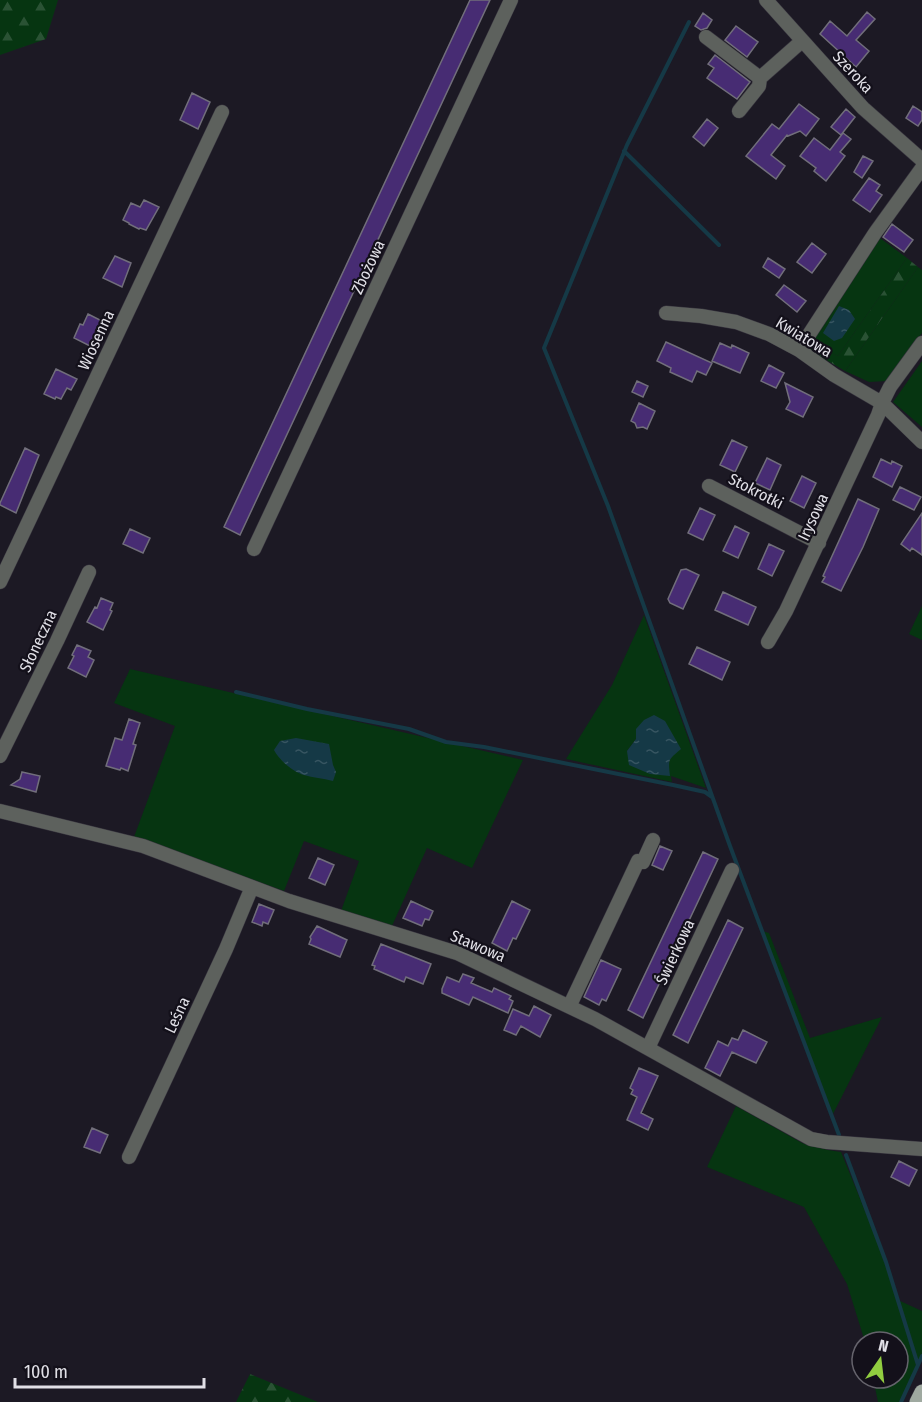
<svg xmlns="http://www.w3.org/2000/svg" width="922" height="1402" viewBox="0 0 922 1402" font-family="'Fira Sans Condensed',sans-serif">
	<style>
		.green { fill: #063511; fill-rule: evenodd }
		.forest { fill: url(#forest-firs) }
		.water { fill: url(#water-ripples) }
		.lines { fill: none; stroke-linecap: round; stroke-linejoin: round }
		.stream { stroke: #153946; stroke-width: 4 }
		.building { fill: #472c73; stroke: #716e7b; stroke-width: 1.5 }
		.minor-casing { stroke: #38353f; stroke-width: 15 }
		.major-casing { stroke: #38353f; stroke-width: 16 }
		.minor { stroke: #5d615d; stroke-width: 14 }
		.major { stroke: #9fa9a0; stroke-width: 15 }
		.labels { text-anchor: middle; dominant-baseline: central; stroke-width: 4.5; stroke-linejoin: round; paint-order: stroke }
		.street-label { font-size: 16px; fill: #e1e0e7; stroke: #13101a }
	</style>
	<defs>
		<pattern id="forest-firs" width="22" height="20" patternUnits="userSpaceOnUse" patternTransform="scale(1.5)"><rect width="22" height="20" fill="#063511"/><path d="M5 1l3.5 6h-7zM16 11l3.5 6h-7z" fill="#2a5234"/></pattern>
		<pattern id="water-ripples" width="26" height="14" patternUnits="userSpaceOnUse" patternTransform="scale(1.5)"><rect width="26" height="14" fill="#153946"/><path d="M2 4q2-2 4 0t4 0M15 11q2-2 4 0t4 0" fill="none" stroke="#375561"/></pattern>
	</defs>
	<rect width="100%" height="100%" fill="#1c1924"/>
	<path class="green" d="M880,238L907,258L838,356L809,342Z
		M918,267L922,270V333L887,381L869,382L845,371Z
		M922,361V427L893,402Z
		M922,606V640L909,634Z
		M644,615L706,788L671,776L672,782L566,759L612,685ZM636,739L672,756L668,762L627,751Z
		M130,669L523,760L472,868L427,848L392,926L341,911L359,861L304,841L284,891L134,837L175,726L114,703Z
		M762,931L769,933L810,1038L882,1017L833,1114Z
		M736,1106L802,1143L828,1150L841,1152L886,1262L898,1300L922,1311V1353L901,1402H878L873,1378H898V1342H865L847,1284L804,1207L707,1167Z"/>
	<path class="forest" d="M0,0H58L46,39L0,55Z
		M907,258L918,267L845,371L806,348L809,342L838,356Z
		M250,1374L318,1402H236Z"/>
	<path class="water" d="M839,306L849,310L855,319L842,338L834,341L823,333Z
		M654,715L665,721L681,749C668,760 668,759 670,776L650,774L629,765L627,751L636,739V729L644,720Z
		M296,738L329,744L333,765L336,772L333,781C323,778 313,778 304,775C293,772 279,760 274,750L280,741Z"/>
	<g class="lines">
		<path class="stream" d="M689,22L627,145L544,348L608,506L730,846L839,1135
			M624,151L719,245
			M236,692L307,709L409,729L446,742L484,747L673,785L705,792L712,797
			M846,1155L886,1262L918,1365L901,1402
			M918,1365L922,1356"/>
	</g>
	<path class="building" d="M470,0H490L240,535L224,527Z
		M867,12L875,19L856,40L869,51L856,67L820,34L830,21L847,36Z
		M703,13L712,20L707,28L701,30L695,26Z
		M736,26L758,42L747,57L725,40Z
		M715,55L750,82L737,99L707,78L714,68L708,64Z
		M192,93L210,102L198,129L180,120Z
		M799,104L819,119L806,136L800,131L788,136L787,135L771,155L785,166L776,179L746,156L772,124L779,129Z
		M913,106L922,112V120L918,126L906,118Z
		M846,109L855,117L841,135L831,127Z
		M707,119L718,128L704,146L693,137Z
		M843,133L851,139L840,152L845,156L826,181L814,171L816,168L800,156L814,138L830,150Z
		M863,156L873,161L862,178L854,172Z
		M869,178L880,185L876,191L882,195L870,212L853,200Z
		M144,200L159,207L146,230L140,228L139,229L129,224V223L123,220L131,203L140,207Z
		M892,224L913,240L904,252L883,237Z
		M812,243L826,254L812,273L797,262Z
		M115,256L131,263L122,287L103,278Z
		M768,258L785,269L779,278L763,267Z
		M784,285L806,301L797,312L776,295Z
		M88,314L104,322L95,341L93,340L90,346L74,338L80,324L83,325Z
		M666,342L712,363L706,375L697,371L692,382L670,372L671,368L657,361Z
		M720,343L731,348L732,345L749,353L740,373L712,361Z
		M769,365L784,373L776,388L761,381Z
		M56,369L77,379L71,390L67,388L61,399L56,397L55,399L44,394Z
		M637,381L648,386L643,397L632,392Z
		M785,383L813,397L803,417L786,409L790,402Z
		M639,403L655,411L647,429L643,427L637,428L635,423L631,421Z
		M732,440L747,447L735,472L720,465Z
		M25,448L39,455L16,513L0,505V503Z
		M767,458L781,465L770,490L755,483Z
		M881,459L891,464L892,461L902,466L892,487L873,477Z
		M802,476L816,483L804,508L790,501Z
		M900,487L921,497L914,510L893,500Z
		M858,499L879,509L863,547L841,591L822,582L825,577L823,576Z
		M700,508L715,515L703,540L688,533Z
		M922,513V555L912,548L910,551L901,544Z
		M735,526L749,533L738,558L723,551Z
		M130,529L150,538L143,553L123,544Z
		M769,544L784,551L772,576L758,569Z
		M686,569L699,575L683,609L670,603L668,599L681,570Z
		M723,592L756,607L748,625L715,610Z
		M101,598L113,603L110,610L112,611L103,630L87,622L95,607L97,608Z
		M77,645L91,651L88,657L94,660L86,677L68,668L74,656L72,655Z
		M697,647L730,662L722,680L689,664Z
		M129,719L140,723L133,744L136,745L128,771L121,768L120,770L106,766L115,738L122,740Z
		M22,772L40,776L36,792L11,785L20,779Z
		M660,846L672,851L663,870L652,865Z
		M703,852L718,859L643,1018L628,1010Z
		M318,858L334,865L325,885L309,878Z
		M411,901L433,911L429,920L425,919L422,926L403,918Z
		M512,901L530,910L516,939L513,938L507,951L492,943Z
		M259,904L274,910L268,924L263,922L262,926L252,922Z
		M728,920L743,928L688,1043L673,1035Z
		M317,926L347,940L340,957L309,944L311,939L310,937Z
		M381,944L431,964L423,984L406,977L404,982L374,969L375,966L372,965Z
		M601,960L621,969L606,1001L602,999L599,1005L584,997Z
		M463,974L474,978L471,983L492,992L494,988L511,996L509,999L513,1001L508,1013L473,997L469,1005L442,993V989L447,977L459,982Z
		M534,1006L551,1015L540,1037L521,1026L516,1035L504,1030L513,1009L529,1016Z
		M743,1030L767,1042L756,1063L732,1052L720,1076L705,1068L718,1041L728,1046L732,1038L738,1040Z
		M639,1068L658,1076L641,1113L653,1119L648,1130L627,1120L637,1097L631,1094L633,1090L630,1088Z
		M92,1128L108,1135L100,1153L84,1147Z
		M899,1161L917,1170L909,1186L891,1177Z"/>
	<g class="lines">
		<g class="minor-casing">
			<path id="minor" d="M766,0L863,108L922,160
				M706,37L760,78L802,41
				M739,111L759,86L760,78
				M666,313L701,316L736,322L769,334L799,350L834,375L882,403L922,442
				M799,350L875,233L922,168
				M709,486L819,543
				M254,549L511,0
				M0,582L222,112
				M768,642L786,611L878,415L882,403L890,387L922,343
				M0,756L57,641L89,572
				M0,811L143,846L289,901L457,953L595,1019L811,1139L827,1142L922,1149
				M570,1005L638,861L643,862L653,840
				M648,1048L732,870
				M129,1157L226,949L252,887"/>
		</g>
		<g class="major-casing">
			<path id="major" d="M917,1402L922,1392"/>
		</g>
		<use href="#minor" class="minor"/>
		<use href="#major" class="major"/>
	</g>
	<g class="labels">
		<g class="street-label">
			<text transform="translate(853 72) rotate(47)">Szeroka</text>
			<text transform="translate(368 267) rotate(-65)">Zbożowa</text>
			<text transform="translate(804 337) rotate(31)">Kwiatowa</text>
			<text transform="translate(96 340) rotate(-65)">Wiosenna</text>
			<text transform="translate(756 491) rotate(27)">Stokrotki</text>
			<text transform="translate(813 517) rotate(-65)">Irysowa</text>
			<text transform="translate(38 641) rotate(-65)">Słoneczna</text>
			<text transform="translate(478 946) rotate(23)">Stawowa</text>
			<text transform="translate(675 952) rotate(-65)">Świerkowa</text>
			<text transform="translate(177 1015) rotate(-65)">Leśna</text>
		</g>
	</g>
	<g transform="translate(880 1360) rotate(14)"><circle r="28" fill="#13101a" stroke="#65636c" stroke-width="1.5"/>
	<path d="M0-4.5L10 22L0 15L-10 22Z" fill="#91cd40"/>
	<text y="-9" font-size="16" font-weight="bold" text-anchor="middle" fill="#e1e0e7">N</text>
	</g>
	<path d="M15 1378v9h189v-9" fill="none" stroke="#e1e0e7" stroke-width="3"/>
	<text x="24" y="1378" font-size="18" fill="#e1e0e7" stroke="#13101a" stroke-width="4.5" paint-order="stroke">100 m</text>
</svg>
